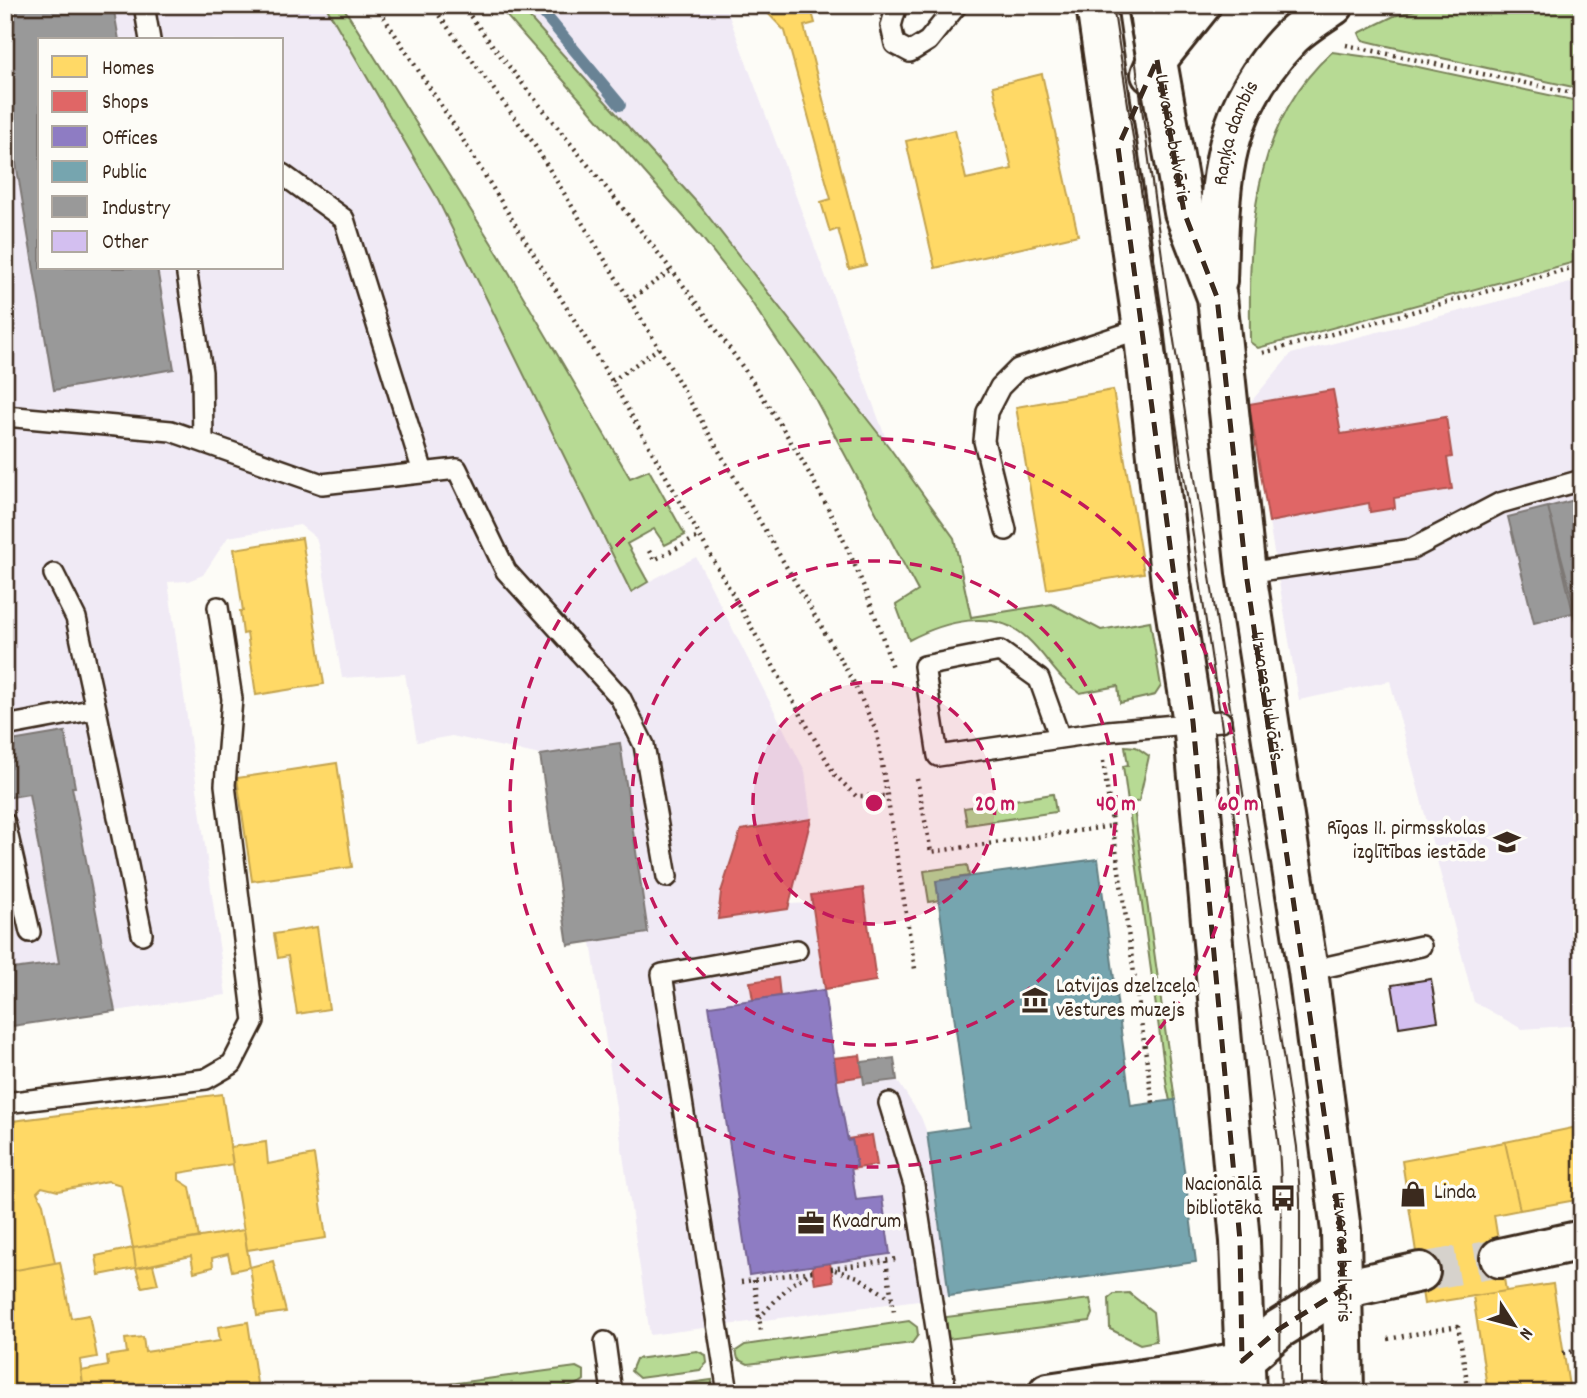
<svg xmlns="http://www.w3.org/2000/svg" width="1587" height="1398" viewBox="0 0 1587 1398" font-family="Dekko,sans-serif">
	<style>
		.built { fill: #f0eaf5; fill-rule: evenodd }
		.green { fill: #b7da94; stroke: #798259; stroke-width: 2 }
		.homes { fill: #ffd966; stroke: #c4a450; stroke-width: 2 }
		.shops { fill: #e06666; stroke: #ae5450; stroke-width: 2 }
		.offices { fill: #8e7cc3; stroke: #756392; stroke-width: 2 }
		.public { fill: #76a5af; stroke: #648084; stroke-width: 2 }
		.industry { fill: #999; stroke: #7d7874; stroke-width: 2 }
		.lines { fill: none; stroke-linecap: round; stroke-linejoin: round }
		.stream { stroke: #698395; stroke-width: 12 }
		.building { fill: #d3bff0; stroke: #3b2a1e; stroke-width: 2 }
		.street-tunnel { stroke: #d6d2cc; stroke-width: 38; stroke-dasharray: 38 19; stroke-linecap: butt }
		.lane-casing { stroke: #3b2a1e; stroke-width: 24 }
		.street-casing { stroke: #3b2a1e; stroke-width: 44 }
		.secondary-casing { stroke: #3b2a1e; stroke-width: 44 }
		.path { stroke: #3b2a1e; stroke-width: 4.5; stroke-dasharray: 2 5; stroke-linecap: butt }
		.lane { stroke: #fdfcf7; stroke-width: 19 }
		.street { stroke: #fdfcf7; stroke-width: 38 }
		.secondary { stroke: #fdfcf7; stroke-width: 38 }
		.tram { stroke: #3b2a1e; stroke-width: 2 }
		.marked { fill: none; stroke: #3b2a1e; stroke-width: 5; stroke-dasharray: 14 9; stroke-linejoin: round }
		.ring { fill: none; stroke: #c2185b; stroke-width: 3.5; stroke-dasharray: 12 9 }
		.labels { text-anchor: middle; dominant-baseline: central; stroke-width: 7; stroke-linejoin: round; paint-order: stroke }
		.street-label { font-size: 21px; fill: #3b2a1e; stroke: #fdfcf7 }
		.poi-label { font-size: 21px; fill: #3b2a1e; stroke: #fdfcf7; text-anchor: start }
		.centre { fill: #c2185b; stroke: #fdfcf7; stroke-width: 3.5 }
		.ring-label { font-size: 21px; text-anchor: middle; font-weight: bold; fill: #c2185b; stroke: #fdfcf7; stroke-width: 7; stroke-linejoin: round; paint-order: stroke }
	</style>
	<rect width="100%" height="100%" fill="#fdfcf7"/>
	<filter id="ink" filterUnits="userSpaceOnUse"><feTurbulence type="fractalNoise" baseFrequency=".0143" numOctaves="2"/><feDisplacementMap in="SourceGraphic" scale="14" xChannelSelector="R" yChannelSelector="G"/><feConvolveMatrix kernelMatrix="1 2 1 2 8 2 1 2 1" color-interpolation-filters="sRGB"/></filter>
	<g filter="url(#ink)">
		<path class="built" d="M5,5H325L435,194L631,591L696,557L805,771L811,819L790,904L812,903L834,1058L860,1055L864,1084L897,1080L921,1117L927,1133L949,1296L650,1335L591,942L568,945L540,755L452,736L417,742L405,674L342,678L320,552L316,538L300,525L228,537L203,575L188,581L168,582L226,995L5,1027ZM40,40H282V268H40Z
			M518,5H725L889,447L701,206Z
			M1582,280V1025L1522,1029L1474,1002L1390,681L1299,700L1249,404L1291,354Z"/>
		<path class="green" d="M325,5H342L497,252L630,478L649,470L685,535L665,545L654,529L627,544L648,582L631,592L435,194Z
			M497,5H518L700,206L889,447L954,538L971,617L1052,604L1101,630L1150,621L1161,686L1155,695L1120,703L1118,686L1080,693C1057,679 1047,656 1027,638C993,607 944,622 909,640L896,605L918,591L811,391L744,291L699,234Z
			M1433,5H1582V89L1383,45L1362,40L1359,33L1394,16Z
			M1332,52L1376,58L1582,102V260L1258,348L1250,342C1249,237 1249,127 1332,52Z
			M1125,746L1136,747L1149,756L1139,801L1133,803L1134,809L1175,1100L1170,1101L1167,1087L1123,766L1128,765Z
			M1053,794L1056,812L967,825L964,808Z
			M967,865L969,876L936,881L939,900L929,902L924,871Z
			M1129,1293L1153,1312L1156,1341L1140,1344L1110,1329L1109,1298L1114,1294Z
			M1090,1299L1093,1314L1090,1321L948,1339L946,1317Z
			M909,1321L917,1327L918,1335L912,1343L748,1364L738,1359L736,1351L745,1345Z
			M697,1351L706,1355L707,1363L700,1370L639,1378L631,1371L636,1359Z
			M576,1367L584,1371V1380C568,1398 415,1393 383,1393Z
			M712,1380V1393H630V1391Z"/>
		<path class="homes" d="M760,5H810L815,23L804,26L866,265L849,269L838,229L830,232L821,202L831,199L785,31Z
			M1042,74L1078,235L935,268L906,141L955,130L966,179L1012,169L993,86Z
			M1113,390L1144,573L1047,589L1016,407Z
			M302,538L324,684L256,695L247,633L243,634L240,611H243L234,549Z
			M337,763L352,867L252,881L237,778Z
			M317,927L329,1009L297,1014L288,956L278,958L274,934Z
			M222,1094L233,1164L179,1173V1180L190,1187L199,1238L133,1248L121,1185L108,1181L58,1191L42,1187L37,1192L43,1204L55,1263L5,1272V1122Z
			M1582,1126V1199L1520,1210L1505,1142Z
			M266,1142L268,1164L314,1155L326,1238L247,1250L230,1147Z
			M1505,1142L1520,1210L1494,1215L1506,1291L1424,1304L1402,1161Z
			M244,1230L250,1267L232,1271L228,1254L212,1258L213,1267L194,1272L191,1256L136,1268L133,1248Z
			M133,1248L136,1268L99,1275L96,1256Z
			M273,1261L286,1312L257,1316L250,1267Z
			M60,1262L71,1318L89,1315L97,1357L80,1360L84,1393H5V1272Z
			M153,1265L158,1284L142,1287L136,1268Z
			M1553,1284L1570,1393H1488L1473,1296Z
			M248,1322L258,1390L234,1393H84L81,1371L108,1366L107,1356L127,1353L125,1339L143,1337L145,1352L220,1341L218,1327Z"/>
		<path class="shops" d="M1333,390L1341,434L1446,417L1452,457L1447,458L1452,489L1394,498L1395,508L1370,512L1369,503L1269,522L1249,404Z
			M811,819L788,909L718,919L721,892L741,830Z
			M863,888L876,981L825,989L811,895Z
			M778,978L780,996L753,1000L750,982Z
			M860,1055L863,1076L837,1080L834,1058Z
			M872,1135L877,1165L851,1169L857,1166L852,1140L848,1139Z
			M830,1263L833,1281L815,1284L812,1265Z"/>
		<path class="offices" d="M824,990L838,1089L848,1141L852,1140L857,1166L851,1167L856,1200L882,1197L890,1254L749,1275L709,1006Z"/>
		<path class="public" d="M1098,859L1131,1106L1175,1100L1196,1262L949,1296L927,1133L969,1127L936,881Z"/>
		<path class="industry" d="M5,5H113L119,40H40V268H157L174,369L54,390L5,97Z
			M1582,498V642H1580L1548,507Z
			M1548,507L1576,612L1534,623L1508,517Z
			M65,732L75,787H72L115,1011L5,1027V970L59,963L29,794L5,798V742Z
			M620,743L648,933L568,945L540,755Z
			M894,1058L897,1080L864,1084L861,1062Z"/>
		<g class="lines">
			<path class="stream" d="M537,5L620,105"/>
		</g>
		<path class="building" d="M1431,979L1438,1021L1399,1027L1392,985Z"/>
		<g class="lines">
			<path class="street-tunnel" d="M1420,1272L1500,1258"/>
			<g class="lane-casing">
				<path id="lane" d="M144,5L150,40
					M897,5L891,26L895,44L910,52L928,41L957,5
					M282,174L344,219L423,472
					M186,268L202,372L203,442
					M5,416L171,431L322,484L457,469L506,571L620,697L644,745L667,877
					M1006,530L984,441L987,412L1000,387L1018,369L1143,328
					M1246,573L1412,549L1500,503L1582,480
					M54,574L76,618L96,709
					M5,726L96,709L142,934
					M1060,738L1039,679L1000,651L924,666L938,756L1108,731L1221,721
					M5,823L30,932
					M1308,971L1421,946
					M5,1103L206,1079L232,1064L254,1021L225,785L232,699L218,607
					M889,1103L914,1185L946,1393
					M605,1342L612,1393
					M728,1393L662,974L797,950"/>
			</g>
			<g class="street-casing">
				<path id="street" d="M1500,1258L1582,1240
					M1343,1289L1420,1272"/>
			</g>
			<g class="secondary-casing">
				<g id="secondary">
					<path d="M1096,5L1143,328L1171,583L1193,722L1240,1241L1246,1393"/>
					<path id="s1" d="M1147,5L1184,212L1217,297L1246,573L1308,971L1341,1231L1344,1393"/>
					<path d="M1151,74L1157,60L1201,5"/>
					<path id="s2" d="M1217,281C1220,184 1218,112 1291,37C1303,25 1320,15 1334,5"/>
					<path d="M1048,1393L1184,1373L1242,1361L1279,1329L1343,1289"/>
				</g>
			</g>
			<path class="path" d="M376,5L455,127L612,381L835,775L856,796H888
				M462,5C620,218 816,406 892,668
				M435,10L532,141L659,348L854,683L877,733L915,969
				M1346,45L1582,95
				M628,301L672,270
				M1263,353L1582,265
				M612,381L659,348
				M649,551L654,560L698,537
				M1103,761L1153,1103
				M917,779L931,852L1112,826
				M886,1261L894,1312
				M831,1269L896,1259
				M835,1270L858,1277L892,1299
				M754,1280L761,1331
				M741,1282L813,1271
				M1575,1282L1582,1323
				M759,1318L790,1285L809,1274
				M1388,1339L1458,1326L1469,1393
				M1563,1353L1582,1350"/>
			<use href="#lane" class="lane"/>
			<use href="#street" class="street"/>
			<use href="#secondary" class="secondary"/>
			<path class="tram" d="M1113,5L1221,721L1279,1147C1285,1229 1278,1311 1281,1393
				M1128,5L1169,308L1297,1147L1300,1199V1393"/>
		</g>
	</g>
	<path class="marked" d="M1157,60L1184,212L1217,297L1246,573L1341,1231L1343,1289L1279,1329L1242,1361L1240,1241L1193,722L1118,147Z"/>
	<circle cx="874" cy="803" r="121" fill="#c2185b" fill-opacity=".12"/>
	<g class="ring">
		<circle cx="874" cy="803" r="121"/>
		<circle cx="874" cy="803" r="242"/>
		<circle cx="874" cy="803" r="364"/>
	</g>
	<defs>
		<g id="school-bare" transform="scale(2.1)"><path d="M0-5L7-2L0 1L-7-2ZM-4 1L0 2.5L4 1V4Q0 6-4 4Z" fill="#3b2a1e" stroke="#fdfcf7" stroke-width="2.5" paint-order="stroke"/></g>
		<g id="museum-bare" transform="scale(2.1)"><path d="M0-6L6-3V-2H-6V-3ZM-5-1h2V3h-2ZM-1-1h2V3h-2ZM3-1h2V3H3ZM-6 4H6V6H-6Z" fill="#3b2a1e" stroke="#fdfcf7" stroke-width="2.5" paint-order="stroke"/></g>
		<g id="shop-bare" transform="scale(2.1)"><path d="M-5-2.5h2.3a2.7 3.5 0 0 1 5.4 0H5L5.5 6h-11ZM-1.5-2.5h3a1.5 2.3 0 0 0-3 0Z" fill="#3b2a1e" stroke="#fdfcf7" stroke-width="2.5" paint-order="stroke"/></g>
		<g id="bus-bare" transform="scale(2.1)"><path d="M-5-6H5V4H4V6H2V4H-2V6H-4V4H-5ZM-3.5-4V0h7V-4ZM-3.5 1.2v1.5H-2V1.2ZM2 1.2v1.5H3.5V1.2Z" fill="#3b2a1e" stroke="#fdfcf7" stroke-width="2.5" paint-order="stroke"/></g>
		<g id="office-bare" transform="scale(2.1)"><path d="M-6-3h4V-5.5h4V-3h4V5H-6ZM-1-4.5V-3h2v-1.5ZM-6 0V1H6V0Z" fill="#3b2a1e" stroke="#fdfcf7" stroke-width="2.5" paint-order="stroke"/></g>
	</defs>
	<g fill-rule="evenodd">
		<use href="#school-bare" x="1507" y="842"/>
		<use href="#museum-bare" x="1035" y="1000"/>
		<use href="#shop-bare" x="1413" y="1194"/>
		<use href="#bus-bare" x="1283" y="1198"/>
		<use href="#office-bare" x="811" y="1223"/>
	</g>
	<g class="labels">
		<g class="street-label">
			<text stroke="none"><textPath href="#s2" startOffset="150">Raņķa dambis</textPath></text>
			<text stroke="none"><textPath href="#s1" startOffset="136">Uzvaras bulvāris</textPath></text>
			<text stroke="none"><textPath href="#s1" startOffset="704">Uzvaras bulvāris</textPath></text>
			<text stroke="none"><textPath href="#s1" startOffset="1270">Uzvaras bulvāris</textPath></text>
		</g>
		<g class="poi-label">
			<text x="1486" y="830" text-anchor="end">Rīgas 11. pirmsskolas<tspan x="1486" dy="24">izglītības iestāde</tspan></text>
			<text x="1056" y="988">Latvijas dzelzceļa<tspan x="1056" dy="24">vēstures muzejs</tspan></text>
			<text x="1262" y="1186" text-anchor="end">Nacionālā<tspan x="1262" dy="24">bibliotēka</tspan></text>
			<text x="1434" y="1194">Linda</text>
			<text x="832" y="1223">Kvadrum</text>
		</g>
	</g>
	<circle cx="874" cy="803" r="10" class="centre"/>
	<g class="ring-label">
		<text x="995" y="810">20 m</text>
		<text x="1116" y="810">40 m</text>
		<text x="1238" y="810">60 m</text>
	</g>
	<rect width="1587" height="1398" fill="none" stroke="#fdfcf7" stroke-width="28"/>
	<rect x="14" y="14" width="1559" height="1370" fill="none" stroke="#3b2a1e" stroke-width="2.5" filter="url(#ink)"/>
	<rect x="38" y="38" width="245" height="231" fill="#fdfcf7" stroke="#afa8a0" stroke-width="2"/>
	<rect x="52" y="56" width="35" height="21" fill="#ffd966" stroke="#afa8a0" stroke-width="2"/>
	<text x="102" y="74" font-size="21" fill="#3b2a1e">Homes</text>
	<rect x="52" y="91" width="35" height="21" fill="#e06666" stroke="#afa8a0" stroke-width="2"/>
	<text x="102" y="108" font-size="21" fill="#3b2a1e">Shops</text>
	<rect x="52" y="126" width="35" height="21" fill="#8e7cc3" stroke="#afa8a0" stroke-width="2"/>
	<text x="102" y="144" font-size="21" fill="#3b2a1e">Offices</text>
	<rect x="52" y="161" width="35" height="21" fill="#76a5af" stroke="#afa8a0" stroke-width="2"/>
	<text x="102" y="178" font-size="21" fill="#3b2a1e">Public</text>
	<rect x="52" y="196" width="35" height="21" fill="#999999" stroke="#afa8a0" stroke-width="2"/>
	<text x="102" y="214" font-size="21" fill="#3b2a1e">Industry</text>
	<rect x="52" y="231" width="35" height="21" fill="#d3bff0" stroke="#afa8a0" stroke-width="2"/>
	<text x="102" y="248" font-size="21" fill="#3b2a1e">Other</text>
	<g transform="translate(1514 1325) rotate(126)" stroke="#fdfcf7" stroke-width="5" paint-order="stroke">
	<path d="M0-5L12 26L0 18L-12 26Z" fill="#3b2a1e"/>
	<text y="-10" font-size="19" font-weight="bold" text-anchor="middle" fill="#3b2a1e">N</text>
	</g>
</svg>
